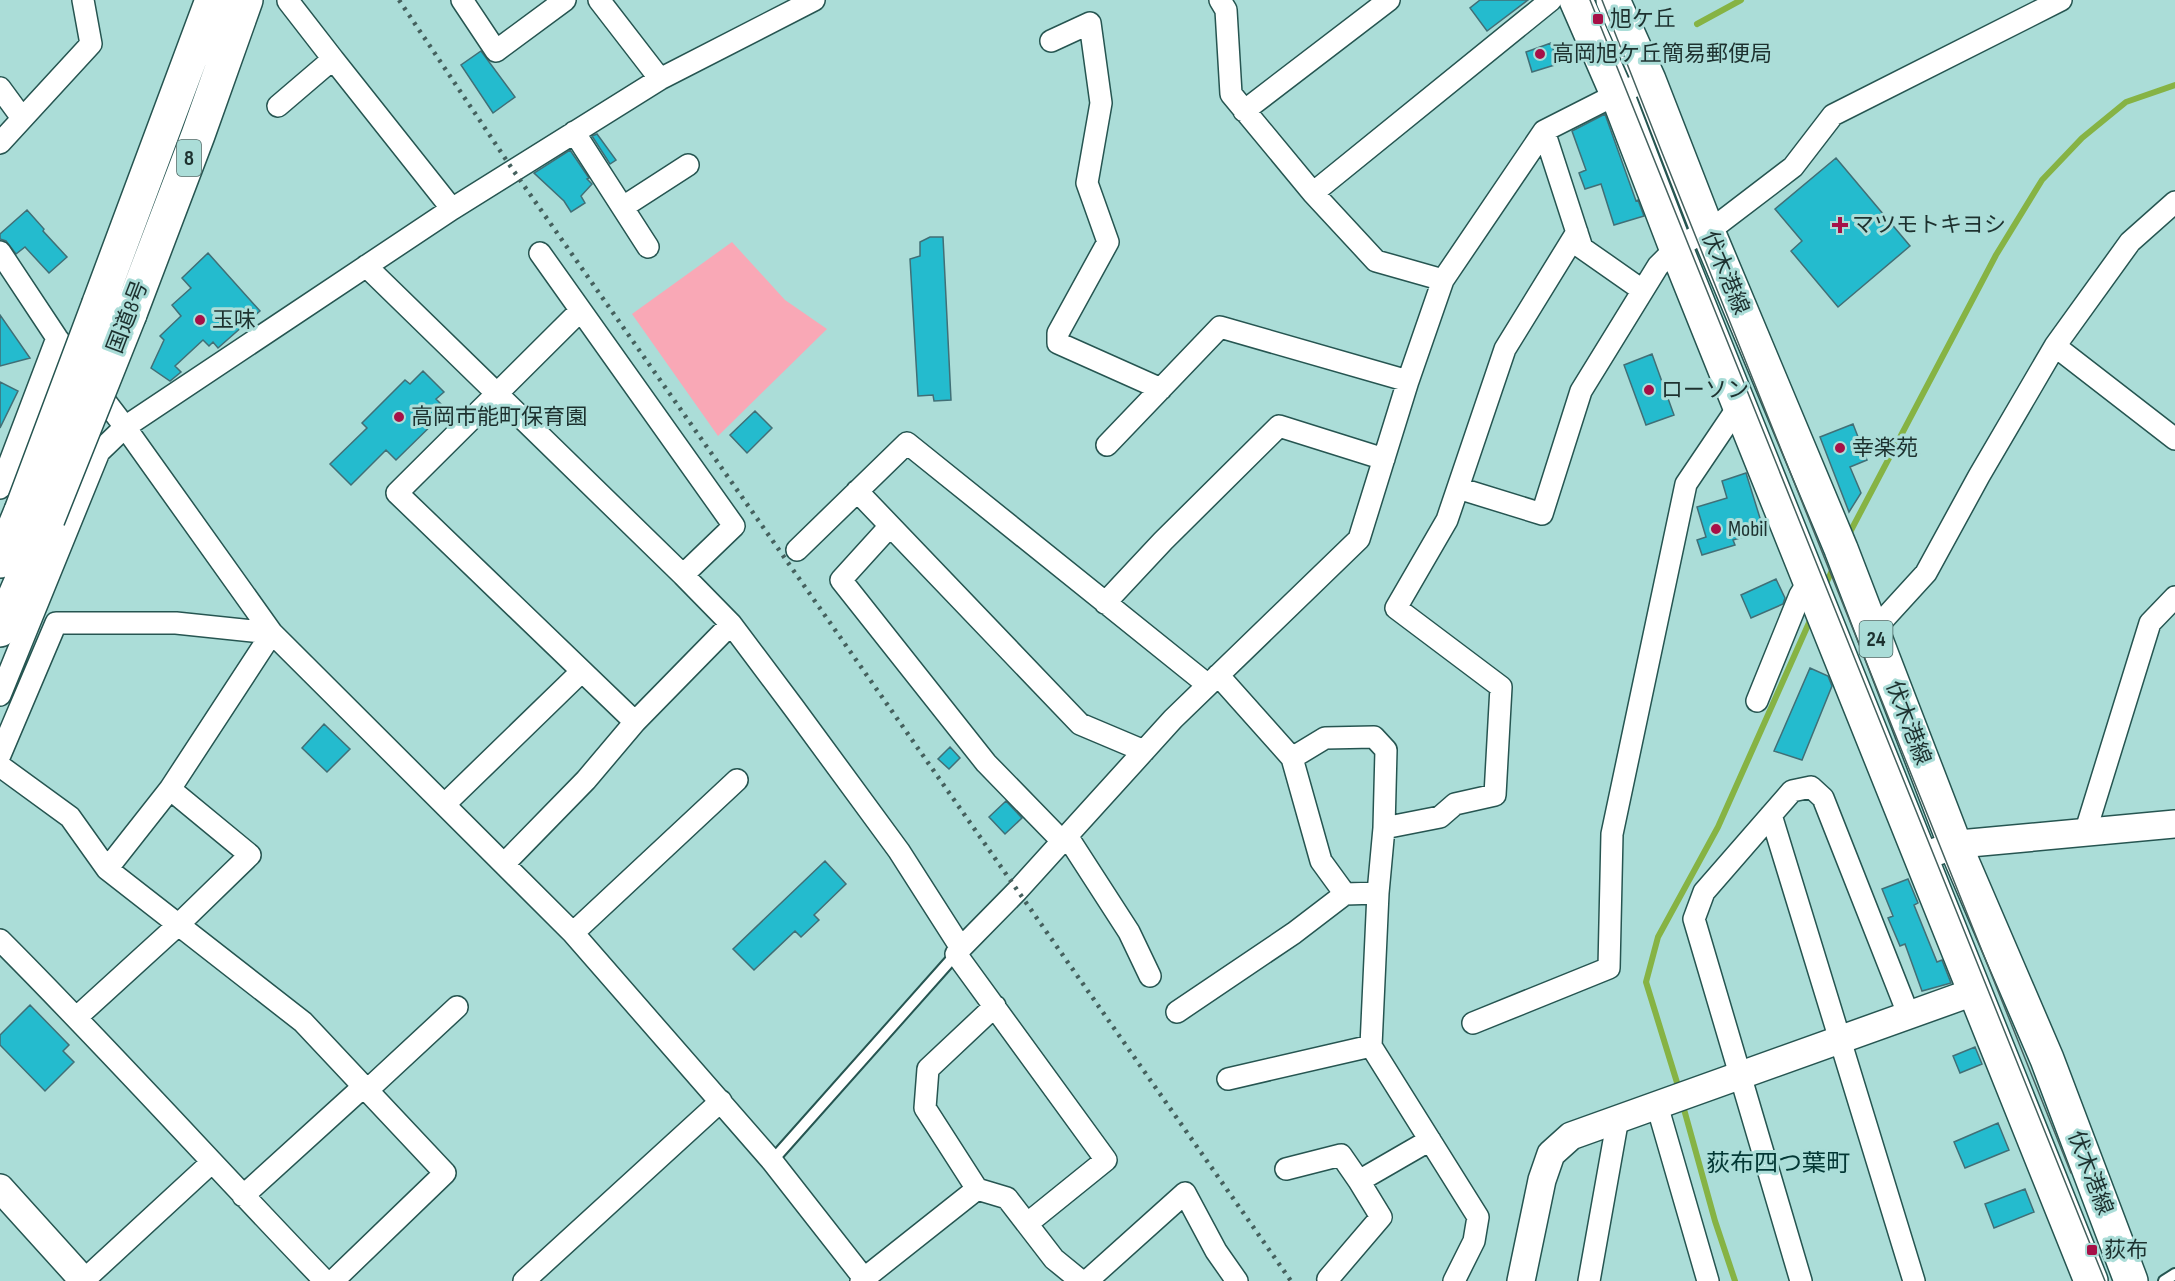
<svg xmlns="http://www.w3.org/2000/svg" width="2175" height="1281" viewBox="0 0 2175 1281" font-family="'Sofia Sans Condensed','Noto Sans JP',sans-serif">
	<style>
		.green { fill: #f9a8b6 }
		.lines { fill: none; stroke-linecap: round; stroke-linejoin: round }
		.stream { stroke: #86b344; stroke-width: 6 }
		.building { fill: #24bbce; stroke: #416f76; stroke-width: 1.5 }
		.service-casing { stroke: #265551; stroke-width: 14 }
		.minor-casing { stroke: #265551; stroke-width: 24 }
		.tertiary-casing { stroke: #265551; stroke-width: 30 }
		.primary-casing { stroke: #265551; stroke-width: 36 }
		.trunk-casing { stroke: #265551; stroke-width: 36 }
		.service { stroke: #fff; stroke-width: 10 }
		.minor { stroke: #fff; stroke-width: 21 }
		.tertiary { stroke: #fff; stroke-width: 27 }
		.primary { stroke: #fff; stroke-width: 33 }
		.trunk { stroke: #fff; stroke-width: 33 }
		.tram { stroke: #45615e; stroke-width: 1.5 }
		.rail { stroke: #45615e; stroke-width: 4.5; stroke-dasharray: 3 6; stroke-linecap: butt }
		.trunk-bridge-casing { stroke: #265551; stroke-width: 36; stroke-linecap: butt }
		.trunk-bridge { stroke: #fff; stroke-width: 33 }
		.poi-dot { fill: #a61047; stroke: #abddd8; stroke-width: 2 }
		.labels { text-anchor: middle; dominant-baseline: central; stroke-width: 6; stroke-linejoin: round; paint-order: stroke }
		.shield { fill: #abddd8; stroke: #486562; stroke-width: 1.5 }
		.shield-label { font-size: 21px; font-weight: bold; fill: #1d312f }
		.poi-label { font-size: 22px; fill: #1d312f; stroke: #abddd8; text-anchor: start }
		.street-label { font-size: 22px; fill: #1d312f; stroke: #abddd8 }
		.neighbourhood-label { font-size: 24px; fill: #023734; stroke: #abddd8 }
	</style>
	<rect width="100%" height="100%" fill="#abddd8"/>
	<path class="green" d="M732,242L785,300L827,329L718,436L632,314Z"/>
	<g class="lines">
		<path class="stream" d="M1697,24L1741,0
			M1848,536L1996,255L2042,180L2082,138L2126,102L2175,85
			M1824,588L1835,564
			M1679,1089L1646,982L1658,937L1718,827L1812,616
			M1682,1102L1715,1221L1735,1281"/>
	</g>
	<path class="building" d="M1480,0H1528L1487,31L1470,8Z
		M1551,43L1558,64L1532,72L1526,52Z
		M481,51L515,97L493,113L461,65Z
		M1605,114L1636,201L1638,200L1644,216L1614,225L1601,184L1585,189L1579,173L1586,170L1572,131Z
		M597,134L616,160L610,164L592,136Z
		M570,150L589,178L587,179L592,184L581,196L585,203L571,212L564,201L534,173Z
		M1836,158L1910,246L1838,307L1791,251L1802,241L1775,209Z
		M27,210L44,229L43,231L67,257L49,273L25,247L16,254L6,241L0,239V234Z
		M930,237H943L951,400L934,401L933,395L918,396L910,259L920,256V242Z
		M208,253L260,311L218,348L213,342L209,346L203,340L175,366L181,372L170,381L151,368L164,340L160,336L181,316L172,305L191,288L182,278Z
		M0,315L30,358L0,366Z
		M1652,354L1674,415L1646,425L1624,365Z
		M423,371L444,392L436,399L447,410L396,460L386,450L351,485L330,464L367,428L362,423L405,380L410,384Z
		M0,382L18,391L0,428Z
		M755,411L772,428L747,453L730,435Z
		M1853,424L1867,460L1850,467L1861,493L1849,512L1820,437Z
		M1746,473L1764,531L1733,540L1735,545L1702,555L1697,540L1706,537L1697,507L1727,498L1722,481Z
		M1776,579L1785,598L1783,604L1751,618L1741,595Z
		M1810,668L1828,676L1832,686L1802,760L1774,751Z
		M324,724L350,749L327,772L302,748Z
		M950,747L960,758L949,769L938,759Z
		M1006,801L1022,818L1005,834L989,817Z
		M825,861L846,884L814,915L819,920L801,937L795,931L754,970L733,949Z
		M1908,879L1918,903L1914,905L1937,962L1942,960L1951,983L1922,991L1905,944L1900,946L1888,918L1893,916L1882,889Z
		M30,1005L69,1045L63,1051L74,1062L45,1091L0,1045V1035Z
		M1975,1047L1982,1064L1960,1073L1953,1056Z
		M1998,1123L2009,1150L1965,1168L1954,1142Z
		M2025,1189L2034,1212L1994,1228L1985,1204Z"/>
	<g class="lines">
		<g class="service-casing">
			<path id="service" d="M772,1161L957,953
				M2164,1281L2175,1274"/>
		</g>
		<g class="minor-casing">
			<path id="minor" d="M462,0L496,51L565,0
				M599,0L660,79
				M1220,0L1226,10L1231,94L1313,193L1376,261L1443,280
				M288,1L333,59
				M1051,41L1090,23L1101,103L1087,183L1108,242L1058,333V343L1161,389
				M0,88L22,118
				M278,106L333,59L452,209
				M1244,111L1389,0
				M1544,131L1582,248L1642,290
				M574,132L648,247
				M0,143L91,44L83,0
				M1313,193L1551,0
				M623,207L688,165
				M0,252L57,338L125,427L272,633L573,933L772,1161L866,1281
				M540,253L734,526L683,575
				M366,266L683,575L731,624L794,708L899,851L961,948L1017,891L1173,719L1359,539L1408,381L1443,280L1544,131L1617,94L1649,80
				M580,311L397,493L635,722
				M2055,346L2175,439
				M1107,445L1220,327L1408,381
				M0,488L57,338
				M1458,488L1542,514L1581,391L1658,266L1676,248L1721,222L1793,167L1833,115L2061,0
				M857,491L1080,724L1144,751
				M890,526L841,580L986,763L1062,841
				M797,550L907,443L1208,685
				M1105,603L1163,541L1279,426L1384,459
				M1873,631L1926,573L1979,476L2055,346L2130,242L2175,202
				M1218,675L1292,758L1321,861L1345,894
				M0,695L99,452L125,427L452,209L660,79L814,0
				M1757,701L1800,595L1810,579
				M0,755L56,623H176L272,633
				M1292,758L1325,738L1374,737L1386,750L1384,828L1378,893
				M0,766L70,817L107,869L303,1022L445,1173L333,1281
				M445,804L582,671
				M1771,815L1914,1281
				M1384,828L1440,817L1455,804L1495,795L1501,687L1396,608L1447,520L1505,349L1577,232
				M2085,833L2150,623L2175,597
				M1067,836L1129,932L1150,976
				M504,864L586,780L635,722L731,624
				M107,869L170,789L272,633
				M573,933L737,780
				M0,940C111,1051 216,1168 325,1281
				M956,954L1106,1160L1028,1223
				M995,1006L928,1069L925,1108L977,1189L1007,1198L1054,1259L1081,1281
				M1177,1012L1294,933L1345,894L1378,893L1371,1046L1478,1217L1474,1241L1454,1281
				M77,1017L178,925L250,855L170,789
				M1473,1023L1609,968L1612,834L1686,484L1740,404
				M1228,1079L1371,1046
				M1657,1105L1708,1281
				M1286,1169L1341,1155L1359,1181L1430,1140
				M243,1196L363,1087L374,1084L457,1007
				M83,1281L211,1163
				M524,1281L721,1101
				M861,1281L977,1189
				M1087,1281L1185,1193L1216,1251L1237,1281
				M1329,1281L1328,1279L1381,1217L1359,1181
				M1589,1281L1618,1118
				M1801,1281L1694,919L1704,892L1792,791L1811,787L1823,798L1909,1016"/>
		</g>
		<g class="tertiary-casing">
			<path id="tertiary" d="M1921,857L1955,845L1970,843L2175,824
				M0,1188L84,1281
				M1521,1281L1542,1180L1551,1154L1571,1136L1976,991"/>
		</g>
		<g class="primary-casing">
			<path id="primary" d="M1576,0L1617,94L1676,248L2091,1281
				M1613,0L1649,80L1707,229L1841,549L1955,845L2047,1059L2131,1281"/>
		</g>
		<g class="trunk-casing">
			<path id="trunk" d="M99,303L212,0
				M130,314L198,135L246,0
				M0,561L21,511
				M0,630L48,519"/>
		</g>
		<use href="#service" class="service"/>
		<use href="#minor" class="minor"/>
		<use href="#tertiary" class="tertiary"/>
		<use href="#primary" class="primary"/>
		<use href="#trunk" class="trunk"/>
		<path class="tram" d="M1590,0L2105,1281
			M1602,0L1661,150L2071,1173"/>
		<path class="rail" d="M399,0L513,170L1291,1281"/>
		<g class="trunk-bridge-casing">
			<path id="trunk-bridge" d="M21,511L99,303
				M48,519L130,314"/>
		</g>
		<use href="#trunk-bridge" class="trunk-bridge"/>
	</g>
	<g class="poi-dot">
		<rect x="1592" y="13" width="12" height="12" rx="3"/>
		<circle cx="1540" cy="54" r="6"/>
		<path d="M1837 216h6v6h6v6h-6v6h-6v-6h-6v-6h6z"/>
		<circle cx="200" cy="320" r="6"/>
		<circle cx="1649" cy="390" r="6"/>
		<circle cx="399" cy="417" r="6"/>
		<circle cx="1840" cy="448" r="6"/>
		<circle cx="1716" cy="529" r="6"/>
		<rect x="2086" y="1244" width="12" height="12" rx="3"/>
	</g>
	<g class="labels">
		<g class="shield">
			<rect x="177" y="140" width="24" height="36" rx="4.5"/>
			<rect x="1859.5" y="621" width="33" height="36" rx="4.5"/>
		</g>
		<g class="shield-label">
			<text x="189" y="158">8</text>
			<text x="1876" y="639">24</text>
		</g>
		<g class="poi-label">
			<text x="1610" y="19">旭ケ丘</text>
			<text x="1552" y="54">高岡旭ケ丘簡易郵便局</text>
			<text x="1852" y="225">マツモトキヨシ</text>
			<text x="212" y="320">玉味</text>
			<text x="1661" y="390">ローソン</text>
			<text x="411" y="417">高岡市能町保育園</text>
			<text x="1852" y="448">幸楽苑</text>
			<text x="1728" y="529">Mobil</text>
			<text x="2104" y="1250">荻布</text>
		</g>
		<g class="street-label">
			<text transform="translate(1725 273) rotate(67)">伏木港線</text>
			<text transform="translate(128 317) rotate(-69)">国道8号</text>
			<text transform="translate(1908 723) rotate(69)">伏木港線</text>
			<text transform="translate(2090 1173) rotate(69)">伏木港線</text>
		</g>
		<g class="neighbourhood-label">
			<text x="1778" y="1163">荻布四つ葉町</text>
		</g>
	</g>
</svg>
